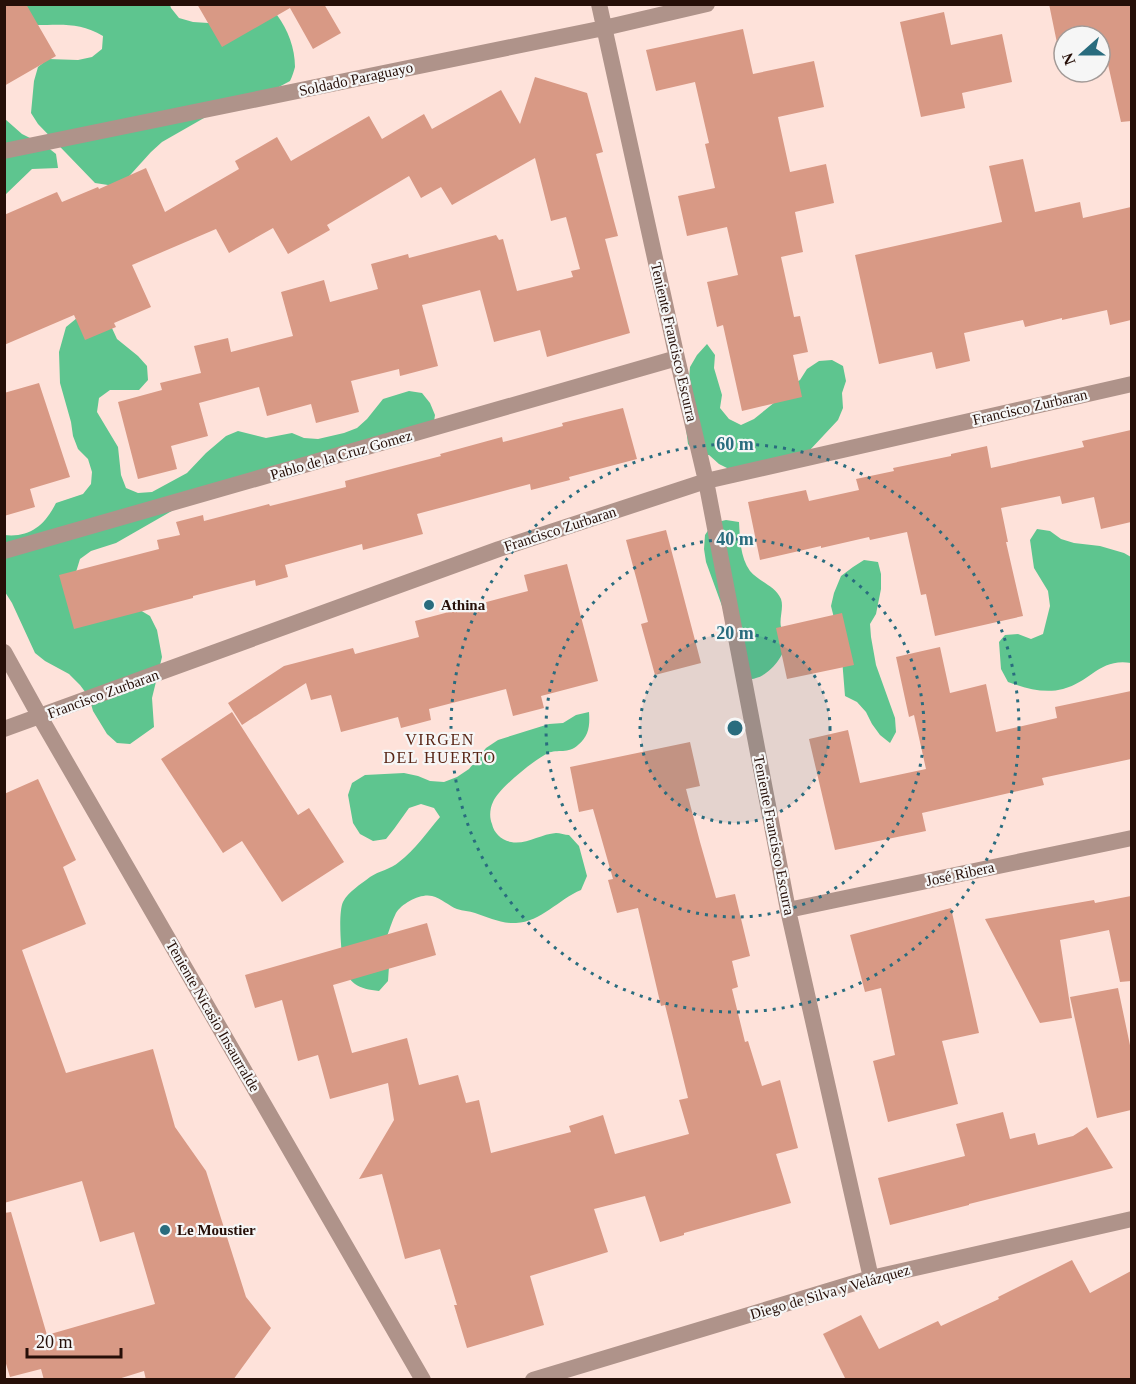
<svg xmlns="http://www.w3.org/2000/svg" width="1136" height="1384" viewBox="0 0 1136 1384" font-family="'Times New Roman',serif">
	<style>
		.forest { fill: #5ec58f }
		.building { fill: #d89985 }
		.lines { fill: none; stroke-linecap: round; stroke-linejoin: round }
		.minor { stroke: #af938a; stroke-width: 16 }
		.ring { fill: none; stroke: #296c7e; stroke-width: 3; stroke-dasharray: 3 6 }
		.poi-dot { fill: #296c7e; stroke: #f6f6f6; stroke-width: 2 }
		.labels { text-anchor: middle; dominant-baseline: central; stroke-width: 4.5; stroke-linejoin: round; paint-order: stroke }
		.street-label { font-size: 15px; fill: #260f08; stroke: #f6f6f6 }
		.poi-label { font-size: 15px; font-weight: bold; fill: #260f08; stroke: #f6f6f6; text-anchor: start }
		.neighbourhood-label { font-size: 16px; letter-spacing: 1.5px; fill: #582414; stroke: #f6f6f6 }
		.centre { fill: #296c7e; stroke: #f6f6f6; stroke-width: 3 }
		.ring-label { font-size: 18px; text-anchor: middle; font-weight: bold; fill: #296c7e; stroke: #f6f6f6; stroke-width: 4.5; stroke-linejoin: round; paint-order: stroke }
	</style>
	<rect width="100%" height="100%" fill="#fee2da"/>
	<path class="forest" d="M21,4L170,5L171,8L179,18L193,22L239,25L277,15C288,30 295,48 295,67C294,71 292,77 290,81L264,95L225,106L162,142L151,152L122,184L108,185L95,183L38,124L31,113L34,81L38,67L48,59L78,60L92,57L102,49L103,36C80,22 62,25 36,25Z
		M5,119L22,134L46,146L56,154L58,168L32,169L5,195Z
		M88,309L111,326L117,339L138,356L147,366L148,380L139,390H110L99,398L97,412L118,447L121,475L126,488L138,493L152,492L187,473L206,453L226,436L238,431L266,438L292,433L304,438L318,439L344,433L357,428L367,419L383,399L409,391L422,393L430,403L435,415L433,428L177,508L116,543L91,551L80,559L76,572L150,616L157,630L162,657L152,698L154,727L130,744L117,743L107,734L93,711L89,697L80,685L69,674L45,661L35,653L12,603L5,592L4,535C30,538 45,525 56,503L83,494L91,484L92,472L88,459L78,449L73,436L71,422L60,383L59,352L66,327Z
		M707,344L715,355L714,368L722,395L720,408L729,419L741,425L754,419L775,402L788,387L800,380L807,369L819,361L832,360L843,366L846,381L842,393L843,408L838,420L809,451L731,470L719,464L709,455H696L688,444L683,405L689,379L690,367L697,355Z
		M726,520L739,522C740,538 740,557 750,571C759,582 775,585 781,599C784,608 779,618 781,627C782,632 785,635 786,640C786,654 771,674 756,678C752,680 747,678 743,678L730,628L706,562L704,549L705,535L713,523Z
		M1037,529L1050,531L1061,539L1074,543L1100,546L1124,553L1131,557V663C1099,658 1091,682 1063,689C1044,694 1026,688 1008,682L1001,669L999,642L1005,635L1018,634L1031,639L1043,634L1050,606L1048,591L1034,568L1030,540Z
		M864,560L878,562L881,574V589L876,614L870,624L871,637L876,665L895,718L896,732L890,743L880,735L872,724L866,712L857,702L845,696L841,646L831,606L834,593L841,576L853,567Z
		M589,712C590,726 589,736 578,745C569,754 557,749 548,753C534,760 499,788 493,802C490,808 489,817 492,824C494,833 501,840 511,842C526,845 541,834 556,833C560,833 565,835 569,835L579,846L587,876L581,890C559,899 541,922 516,923C501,924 488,917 475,913C469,911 463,911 457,909C449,906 441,898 432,896C421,893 402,903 396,913C392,921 389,931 386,939L390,952L388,981L379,991C359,989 347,984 343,962C341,950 338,913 343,902C348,892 361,884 370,877C379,871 391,869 399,862C415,850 427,832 440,817L434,808L421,804L409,808L394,829L386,839L373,841L360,834L353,823L348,795L352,783L365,775L404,773L418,776L430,781L444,782L457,777L469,769L486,748L498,740L549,724L563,723L576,715Z"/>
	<path class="building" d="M4,4H26L56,56L4,86Z
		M197,4H324L341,33L313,49L290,8L222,47Z
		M1049,4H1131V121L1121,122L1107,60L1100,62V33L1087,36H1064V41L1057,43Z
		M944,12L951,45L1002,34L1012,82L962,93L965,108L921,117L900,22Z
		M743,29L753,74L814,61L824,107L778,117L790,172L826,164L834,203L795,212L803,252L781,257L794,317L800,316L808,352L793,355L802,397L742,411L723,325L717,327L707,282L738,275L727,227L687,236L678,196L715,188L705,144L709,143L695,82L656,91L646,50Z
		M535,77L587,93L603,152L596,154L618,236L605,239L630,333L547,357L540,330L494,342L480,290L422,305L438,366L400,376L399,369L351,381L359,412L316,423L311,404L267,416L259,387L199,403L208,436L171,446L177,469L138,479L118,402L162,390L160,383L201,373L194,346L228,338L231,352L293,336L281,292L324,280L330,302L378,289L371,264L408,254L409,258L496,235L499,240L503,239L517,291L573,277L571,271L580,269L566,217L551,221L535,158L452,205L441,187L421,198L409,176L327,225L330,230L288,254L273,228L229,253L216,229L132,265L151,307L114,323L116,327L85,340L74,315L4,345V215L57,192L62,202L98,187L99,189L146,168L165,212L239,169L235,161L277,137L291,161L369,116L382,139L424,114L432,129L501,90L520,124Z
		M1023,159L1035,212L1080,202L1083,218L1131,207V320L1110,325L1107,310L1062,320V318L1025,327L1023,320L964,333L970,361L936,369L932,352L879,364L855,255L1002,222L989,166Z
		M39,383L70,477L30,489L35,507L4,516V393Z
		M623,408L637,459L569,477L570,480L531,490L530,484L417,514L423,534L363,550L362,544L285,565L288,577L256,586L255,580L193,596V598L74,629L59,575L159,549L157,540L180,535L176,522L203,515L204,521L269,504L270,506L346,487L345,481L441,456L440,454L502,437L503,442L563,426L562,423Z
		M1131,430V522L1101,529L1094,497L1062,504L1060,496L1001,508L1008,542H1006L1023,616L935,636L926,594L921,595L907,532L870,540L869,537L821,548V546L760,560L748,502L806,490L809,501L859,490L856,479L894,471L893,468L951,456V454L987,446L991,468L1084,447L1082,441Z
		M666,530L701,663L655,675L641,624L648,622L626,540Z
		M567,564L598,681L541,696L544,708L513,716L506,689L429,709L431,720L401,728L398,717L341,732L331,695L311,700L306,683L242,725L228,703L284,666L353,648L355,654L419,637L415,621L528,591L524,575Z
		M842,613L854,665L787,679L776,628Z
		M940,647L950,693L986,684L996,732L1057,718L1055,707L1131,691V759L1042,778L1044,785L922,813L926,831L835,850L809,739L848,730L860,783L926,769L914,715L909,717L896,657Z
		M232,712L298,815L309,808L344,862L282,902L242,841L223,853L161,759Z
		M690,742L700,786L686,789L700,842L716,898L735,894L750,956L732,961L738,987L732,989L745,1042L748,1041L762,1086L780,1080L798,1148L776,1154L791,1203L684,1233V1235L660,1242L645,1196L594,1209L608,1252L530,1276L544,1325L467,1348L454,1305H457L440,1249L405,1259L382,1174L359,1179L394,1120L388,1083L330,1099L318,1055L298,1061L282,1000L255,1008L245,975L427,923L436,955L333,985L352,1053L407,1038L419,1085L458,1075L466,1103L479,1100L491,1153L571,1132L569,1126L603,1115L615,1154L689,1134L679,1100L688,1098L665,1005L661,1006L638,908L617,913L608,880L613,879L593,809L579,812L570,767Z
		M38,779L76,860L63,867L86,924L22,950L66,1073L153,1049L175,1127L206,1171L246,1297L271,1328L233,1380H146L144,1371L115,1380H44L41,1369L10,1377L4,1357V1213L11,1212L47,1335L155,1304L134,1232L100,1242L82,1181L4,1203V794Z
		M1131,896V981L1120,982L1109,930L1060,940L1072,1018L1040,1023L985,919L1094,900L1095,903Z
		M951,908L979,1033L942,1041L958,1104L888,1122L873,1061L895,1055L881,988L865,992L850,935Z
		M1118,988L1131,1050V1110L1097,1118L1070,997Z
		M1003,1112L1010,1139L1035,1133L1038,1145L1073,1136L1087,1127L1113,1168L969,1204V1205L890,1225L878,1178L965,1156L956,1124Z
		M1072,1260L1090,1293L1131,1271V1380H846L823,1334L861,1315L879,1349L938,1321L941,1326L999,1299L998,1297Z"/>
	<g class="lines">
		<path class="minor" d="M599,4L677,358L706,481L788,910L871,1278
			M4,151L604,28L707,4
			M4,551L677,358
			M4,652L40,717L423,1380
			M4,729L499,549L706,481L1132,384
			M788,910L1132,838
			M533,1380L871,1278L1132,1219"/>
	</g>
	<circle cx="735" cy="728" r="95" fill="#296c7e" fill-opacity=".12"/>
	<g class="ring">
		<circle cx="735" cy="728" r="95"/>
		<circle cx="735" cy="728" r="189"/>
		<circle cx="735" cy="728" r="284"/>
	</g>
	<g class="poi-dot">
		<circle cx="429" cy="605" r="6"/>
		<circle cx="165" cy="1230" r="6"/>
	</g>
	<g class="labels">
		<g class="street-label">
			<text transform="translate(356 79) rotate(-12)">Soldado Paraguayo</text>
			<text transform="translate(674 342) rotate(77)">Teniente Francisco Escurra</text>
			<text transform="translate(1030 407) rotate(-13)">Francisco Zurbaran</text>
			<text transform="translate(341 455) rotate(-16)">Pablo de la Cruz Gomez</text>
			<text transform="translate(560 529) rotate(-18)">Francisco Zurbaran</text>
			<text transform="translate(103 694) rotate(-20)">Francisco Zurbaran</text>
			<text transform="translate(774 835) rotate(79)">Teniente Francisco Escurra</text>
			<text transform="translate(960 874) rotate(-12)">José Ribera</text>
			<text transform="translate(213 1016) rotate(60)">Teniente Nicasio Insaurralde</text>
			<text transform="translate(830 1292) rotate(-16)">Diego de Silva y Velázquez</text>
		</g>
		<g class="poi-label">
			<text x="441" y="605">Athina</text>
			<text x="177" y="1230">Le Moustier</text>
		</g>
		<g class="neighbourhood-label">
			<text x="440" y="739">VIRGEN<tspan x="440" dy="18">DEL HUERTO</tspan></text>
		</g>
	</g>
	<circle cx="735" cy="728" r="9" class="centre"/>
	<g class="ring-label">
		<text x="735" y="450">60 m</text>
		<text x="735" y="545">40 m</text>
		<text x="735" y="639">20 m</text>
	</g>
	<rect width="1136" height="1384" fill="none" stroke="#260f08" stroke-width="12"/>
	<g transform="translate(1082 54) rotate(249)"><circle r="28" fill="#f6f6f6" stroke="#a39a97" stroke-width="1.5"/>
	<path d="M0-4.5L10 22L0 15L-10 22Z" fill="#296c7e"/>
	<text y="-9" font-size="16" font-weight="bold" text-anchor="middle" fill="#260f08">N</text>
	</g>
	<path d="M27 1348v9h94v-9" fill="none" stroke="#260f08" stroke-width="3"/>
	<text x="36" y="1348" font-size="18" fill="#260f08" stroke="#f6f6f6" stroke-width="4.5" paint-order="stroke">20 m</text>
</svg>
